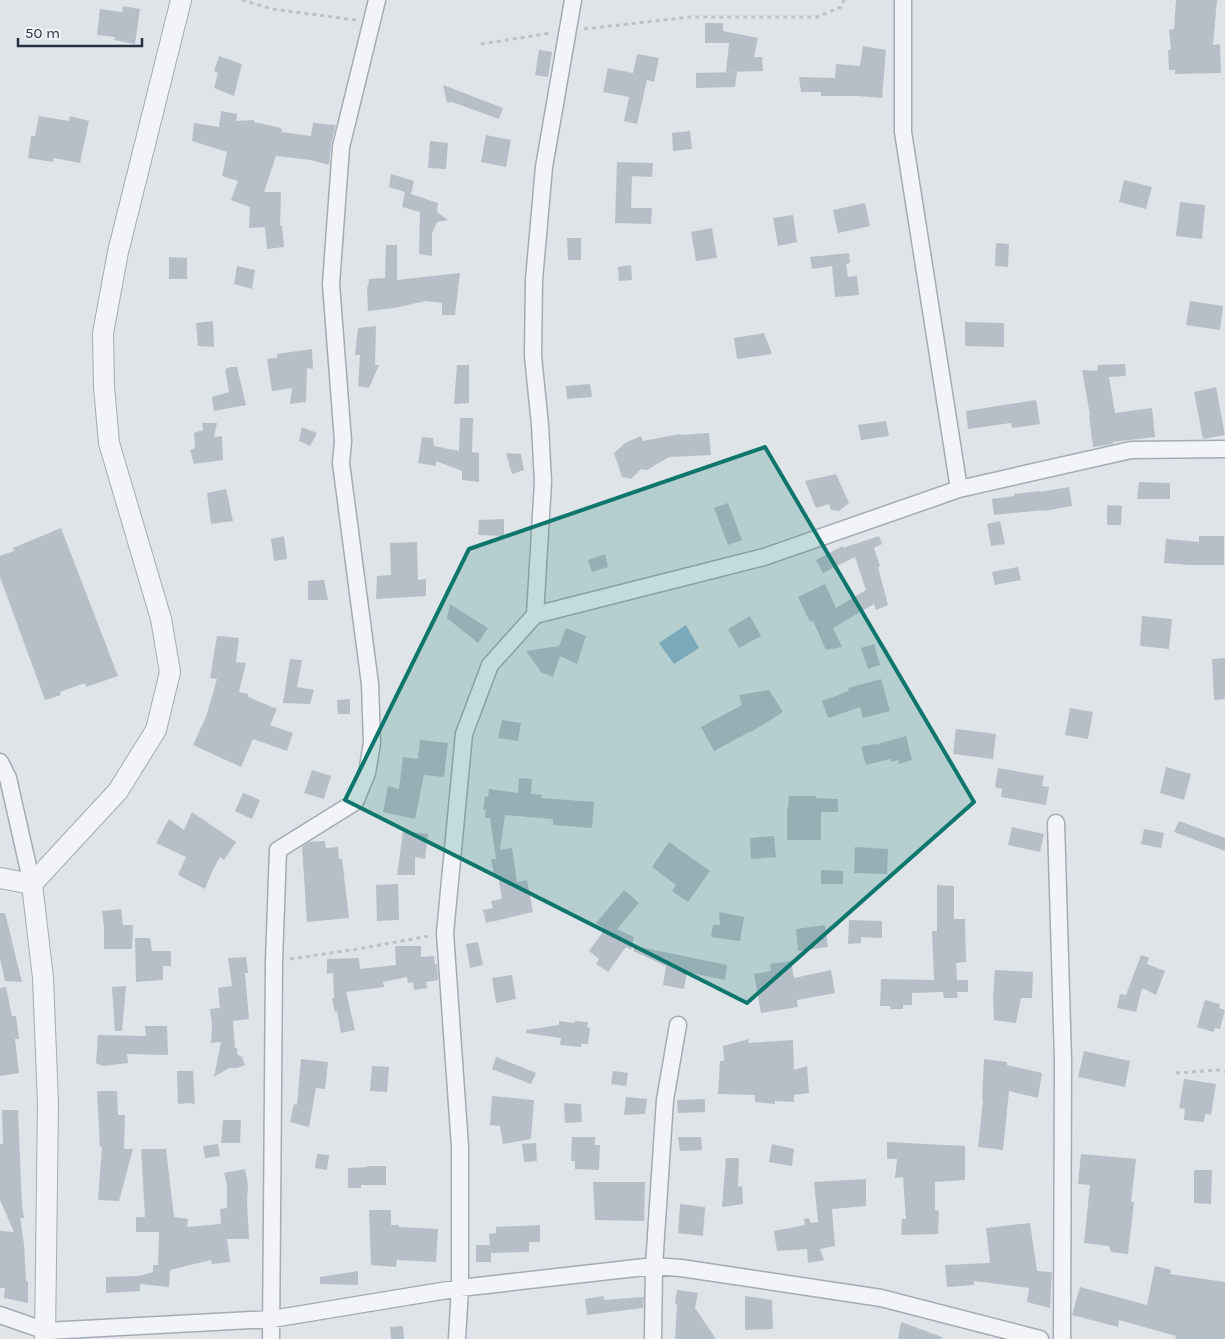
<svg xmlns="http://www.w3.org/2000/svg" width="1225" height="1339" viewBox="0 0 1225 1339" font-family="Karla,sans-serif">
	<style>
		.water { fill: #98b6cc }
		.building { fill: #b6bec7 }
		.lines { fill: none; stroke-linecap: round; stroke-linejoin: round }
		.minor-casing { stroke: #a4abb4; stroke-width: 19 }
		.tertiary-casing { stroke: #a4abb4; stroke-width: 22 }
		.path { stroke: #bdc2c8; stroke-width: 3; stroke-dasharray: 4 4; stroke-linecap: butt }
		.minor { stroke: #f2f4f7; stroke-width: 16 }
		.tertiary { stroke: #f2f4f7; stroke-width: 20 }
		.marked { fill: #0f766e; fill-opacity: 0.2; stroke: #0f766e; stroke-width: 4; stroke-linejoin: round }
	</style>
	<rect width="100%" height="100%" fill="#dfe4e9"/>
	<path class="water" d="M686,625L699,648L674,664L659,643Z"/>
	<path class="building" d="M1176,0H1217L1213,45L1220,44L1221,73L1175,74V70H1169L1168,50H1171L1169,30L1174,29Z
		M123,6L140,9L135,44L114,40L115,37L97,35L100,9L122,12Z
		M705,23H723V31L758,38L754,57H762L763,71L726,72L729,43H705Z
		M863,46L886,50L882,98L858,96H821V92H801L799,77L835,78L836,64L860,66Z
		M539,50L552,52L548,77L535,75Z
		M637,54L659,58L654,82L647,80L637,124L624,121L629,97L603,92L608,68L633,73Z
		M219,56L242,64L234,96L214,88L218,73L214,71Z
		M737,72L735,87L696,88V73Z
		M443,85L503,108L499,119L452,102L447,103Z
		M221,111L237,114L236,121L254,120V122L281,128L282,132L311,136L313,123L336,125L331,145L329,165L311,160L276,156L264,192H281L280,226H282L284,247L267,249L265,227L249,228L250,207L231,200L238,181L222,176L227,152L192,141L194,123L219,127Z
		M39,116L69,121L70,116L89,121L80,163L54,158L53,162L28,158L31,136H35Z
		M690,131L692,149L673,151L672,133Z
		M486,135L511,140L506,167L481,162Z
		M430,141L448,143L446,169L428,168Z
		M617,162L653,163L652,177L632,176L631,208H652L651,224L615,223Z
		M391,174L414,181L411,194L389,187Z
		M1124,180L1152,187L1146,209L1119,202Z
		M405,192L438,203L437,212L448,220L437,222L432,234V256L419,254L420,212L402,207Z
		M1180,202L1205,205L1202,239L1176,236Z
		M865,203L870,226L838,233L833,210Z
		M793,215L797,242L778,246L773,218Z
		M712,228L717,258L696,261L691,232Z
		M567,238H581V260H568Z
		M996,243L1009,244L1008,267L995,266Z
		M386,245H397V280L460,273L455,315H442V303L426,301L394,308L368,311L367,287H368L369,279L385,278Z
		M849,253L850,263L846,264L848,277L857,276L859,295L835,297L832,266L812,269L810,257Z
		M169,257L187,258V279H169Z
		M631,265L632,280L619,281L618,267Z
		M237,266L255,270L252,289L234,284Z
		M1190,301L1223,306L1220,330L1186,325Z
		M213,321L214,347L198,346L196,323Z
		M965,322L1004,323V347L965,346Z
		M376,326L375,365H379L369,388L358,386L360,355H355L358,328Z
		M764,333L772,354L737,359L734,338Z
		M312,349L313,369L307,368L306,402L290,404L292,388L272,391L267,359L277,358V354Z
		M1125,364L1126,376L1109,377L1115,413L1152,408L1155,437L1113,442V444L1093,447L1089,415H1090L1082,370L1097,371L1098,365Z
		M457,365H469V403L454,404Z
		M231,367H237L246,405L214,411L212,397L229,392L225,369Z
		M590,384L592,397L567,399L566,386Z
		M1216,387L1225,435L1203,439L1194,392Z
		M1036,400L1040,424L1012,428L1011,423L968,429L966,411Z
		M460,418H473L472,452L479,453V482L462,480V471L436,461V466L418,463L422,437L433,438L434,446L459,451Z
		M886,421L889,436L861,440L858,425Z
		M202,423H217L214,437L222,436L223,460L194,464L190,450L195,448L194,433L203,430Z
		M302,427L317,433L310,446L299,441Z
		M709,433L711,455L669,457L647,470L641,469L631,479L622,477L614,453L625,443L641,436L643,441L680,434V435Z
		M506,453L521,454L524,470L512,474Z
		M836,474L849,503L839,511L831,510L829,504L816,508L805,481Z
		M1139,482L1170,483V499H1137Z
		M1069,487L1072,506L1044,511V510L994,515L992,499L1014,496V494L1040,491V492Z
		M226,489L233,521L211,524L207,493Z
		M728,503L742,540L728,545L714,508Z
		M1107,505L1122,506L1121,525H1107Z
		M504,519V536L478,535L479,520Z
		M1000,521L1005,544L991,546L987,524Z
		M61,528L118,676L86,687L85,683L60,692L61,695L45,700L0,577V556L14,551L13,548Z
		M284,536L287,559L274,561L271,539Z
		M879,536L882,544L874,548L880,566L878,567L888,605L876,610L874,604L833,628L842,647L826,650L813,621L810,622L798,597L825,584L836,608L866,590L855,557L823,573L816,560L843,546V548Z
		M1199,536H1224V565H1190L1164,563L1166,539L1199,542Z
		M417,542L418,580L426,579V596L376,599L377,576L391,575L390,543Z
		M605,554L608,567L592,572L588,560Z
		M1018,567L1021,580L995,585L992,572Z
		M324,580L328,600H308V581Z
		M450,604L488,628L478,643L447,618Z
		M750,616L761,636L739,648L728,629Z
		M1142,616L1172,619L1169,649L1140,646Z
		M566,628L586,636L577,664L560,656L553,677L541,672L526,651L559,646Z
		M217,636L239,638L236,662L246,663L239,692L248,694V697L277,709L270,725L293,733L287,751L253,739L241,767L193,745L206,717L217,679L210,678Z
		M874,644L880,665L868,669L861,648Z
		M1225,658V699L1214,700L1212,659Z
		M290,659L302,660L297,687L314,690L310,704L283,703Z
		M881,679L890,711L863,718L860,707L828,718L822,701L849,691L848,688Z
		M769,690L783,712L751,732V731L714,751L701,727L742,705L739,695Z
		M350,699V714H338L337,700Z
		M1070,708L1093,712L1088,739L1065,735Z
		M502,720L521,723L518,741L498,738Z
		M956,729L996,734L993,759L953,754Z
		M906,736L912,760L899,764L898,760L891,762L890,759L866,765L861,747L874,744V745Z
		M420,740L448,743L444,777L424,775L415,819L383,812L388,786L399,789L403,757L418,759Z
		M1166,767L1191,774L1184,800L1160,793Z
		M998,768L1044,776L1042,786L1049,787L1046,805L1001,797L1002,789L995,787Z
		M312,770L331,776L324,799L304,793Z
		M519,778L532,779L531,794L542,795L541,798L594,802L592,828L553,825V819L505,815L500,850L512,848L517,882L527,880L533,912L486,923L483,910L493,908L491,901L502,899L498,874H494L491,859H496L490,818H485L486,810H483L485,796L488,797L489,789L518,793Z
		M243,793L260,800L252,819L235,811Z
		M789,796H816V798L838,799V812H821V840H787V808H788Z
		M192,812L236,842L224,860L220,857L212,872L205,889L178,875L186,857L156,843L169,819L184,830Z
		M1179,821L1225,838V851L1174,832Z
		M1012,827L1044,834L1040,852L1008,845Z
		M1144,829L1164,833L1161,848L1141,844Z
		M403,831L428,834L425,859L415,857V875H397Z
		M774,836L776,857L751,859L750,838Z
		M325,841L326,848L338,847L339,859H342L349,918L307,922L302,847L309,842Z
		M669,842L710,871L688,902L672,891L676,885L652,867Z
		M855,847L888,849L887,874L854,873Z
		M821,870L843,871V884H821Z
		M398,884L399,920L377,921L376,885Z
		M937,885L954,886V919H965L966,962L956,963L957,980H968V992H957L958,998H944L943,992L912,993V1005H903V1009H890V1006H880L881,979L934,980L932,931H937Z
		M624,890L639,903L617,929L634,937L631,950L626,947L608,972L596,964L599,959L589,951L605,929L596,923Z
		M121,909L123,925H133L132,949H104V927L102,911Z
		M719,912L744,917L740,941L711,937L713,925H720Z
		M0,913H5L22,982L5,981L0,959Z
		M849,920L882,921V938L861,937V943L848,944Z
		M825,925L828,947L798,951L796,929Z
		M135,938H150L152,951H171V966H163V980L136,982Z
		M478,942L483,965L470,968L466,944Z
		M395,946H421V957L434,956L435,965L437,964L438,980L426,982L427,988L414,990L413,982L408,983L407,977L383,982L384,987L346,992L355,1030L341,1033L337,1011L335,1012L332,999L334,998L333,973L327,974V959L359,958L360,969L396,965Z
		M635,946L727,965L725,980L687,972L684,989L663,985L666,966L633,951Z
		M1141,955L1149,958L1147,964L1165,971L1156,995L1142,988L1136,1012L1117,1008L1120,994L1126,995Z
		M246,957L248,973H245L249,1019L233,1021L235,1048H237V1054L242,1057L245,1065L237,1068H229L214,1077L221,1042L211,1043L212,1024L210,1009L220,1008L218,988L232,986L228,958Z
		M791,961L794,978L831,970L835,993L797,1000L798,1007L761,1013L754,974L771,971L770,964Z
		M995,970L1033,972L1032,998H1021L1016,1023L994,1020L993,998Z
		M512,975L516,999L496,1003L492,978Z
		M126,986L122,1031H115L112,987Z
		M6,987L12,1016H16L19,1039H15L19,1073L0,1076V988Z
		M1205,1000L1220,1004L1219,1008L1225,1010L1220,1029L1215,1028L1213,1032L1197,1027Z
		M559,1021L574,1023L575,1021L588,1022L587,1027L590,1028L588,1044H581V1047L560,1045L561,1038L526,1033V1030L559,1025Z
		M145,1026H167L168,1055L127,1054L128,1063L103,1066L96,1063L98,1035L146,1036Z
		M749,1039L748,1043L793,1040L794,1070L807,1066L809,1093L794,1095V1102L775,1101V1104L755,1102V1095L718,1094L720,1061H724L723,1046Z
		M1084,1051L1130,1061L1125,1087L1078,1077Z
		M496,1057L536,1073L531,1084L492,1069Z
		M301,1059L328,1062L325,1089L316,1088L309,1127L290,1122L294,1104L297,1105Z
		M984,1059L1007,1062V1065L1042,1073L1038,1098L1009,1091L1003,1150L978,1147L983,1100H982Z
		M372,1066L389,1067L387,1092L370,1091Z
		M177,1071H193L195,1105L191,1103L178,1104Z
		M613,1071L628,1073L626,1086L611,1084Z
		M1184,1079L1216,1084L1211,1115L1205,1114L1204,1122L1184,1120L1185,1109L1179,1108Z
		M97,1091H117L118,1115H125L124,1149H133L119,1201L98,1200L102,1147H100Z
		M492,1096L534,1100L531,1139L503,1144L500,1126L490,1125Z
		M626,1097L647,1099L645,1114L624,1115Z
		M705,1099V1112L678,1113L677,1100Z
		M564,1103L581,1104L582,1122L565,1123Z
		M2,1110H18L22,1206L24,1218H20L24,1244L26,1281H28V1303L4,1298L5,1288H0V1231L14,1232L0,1200V1144H3Z
		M223,1120H241L240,1143H221Z
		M572,1137H595V1145H600L599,1170L575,1169V1161H571Z
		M678,1137H701L702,1150L680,1151Z
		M887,1142L965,1146V1180L935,1182V1210L939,1211L938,1234L901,1235L902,1219H906L903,1177L895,1178L897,1159H887Z
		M536,1143L537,1161L524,1162L522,1144Z
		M218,1144L220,1156L205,1158L203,1146Z
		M772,1144L794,1149L792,1166L769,1162Z
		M141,1149H166L174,1217L188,1219L187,1227L221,1224L220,1209L227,1208V1185L224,1173L245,1169L248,1185L247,1201L249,1239H227L230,1262L212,1264L211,1260L170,1270L169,1287L140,1284V1291L106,1293V1277L139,1276L153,1272V1265H158L159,1232H136V1217H145Z
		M317,1154L329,1155L327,1170L315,1168Z
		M1081,1154L1136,1159L1131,1202H1134L1128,1254L1111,1252L1109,1246L1084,1243L1090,1185L1078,1184Z
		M726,1158H739L738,1187L742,1186L743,1204L722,1207Z
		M367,1166H386V1185H361V1188H348V1168L367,1167Z
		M1194,1170H1212L1211,1204L1194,1203Z
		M866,1179V1206L832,1209L835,1246L820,1249L824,1260L808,1263L807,1249L777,1251L774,1231L805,1225L804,1219L809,1218L811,1223L818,1222L814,1182Z
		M593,1182H645L644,1221L595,1220Z
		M680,1204L705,1207L703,1236L678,1233Z
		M369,1210H391V1225H399V1227L438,1229L436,1262L397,1260L396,1267L371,1265Z
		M1030,1223L1037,1271L1052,1272L1050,1308L1027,1302L1029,1288L974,1281V1285L947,1287L945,1265L990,1263L986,1228Z
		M540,1225V1242H529V1252L491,1253V1262H476V1245H490L489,1234L496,1233V1227Z
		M1155,1266L1171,1270L1170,1274L1225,1282V1339H1175L1176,1336L1119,1320L1118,1327L1072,1315L1080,1287L1147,1305Z
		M358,1271V1285L320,1284V1277Z
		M677,1290L698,1293L695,1308L716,1339H675L677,1304L675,1303Z
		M604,1296V1300L644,1297L643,1308L587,1315L585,1299Z
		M745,1296L772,1300L773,1329L745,1330Z
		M901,1322L942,1337V1339H898Z
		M403,1326L404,1339H391L390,1327Z"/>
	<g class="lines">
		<g class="minor-casing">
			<path id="minor" d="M903,0V132L959,489
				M535,615L764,557L959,489L1131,450L1225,449
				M0,762L8,778L32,884
				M1056,823L1063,1060L1062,1339
				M0,1315L46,1331L272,1319L460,1288L654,1266L681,1268L881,1298L1040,1339
				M271,1339L274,961L278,850L355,802L367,773L372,743L370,684L341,463L343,441L331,284L341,147L377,0
				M457,1339L460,1288V1147L445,933L464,734L490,665L535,615L543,482L540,425L533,356L534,280L544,167L573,0
				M653,1339L654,1266L665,1100L678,1025"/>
		</g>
		<g class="tertiary-casing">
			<path id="tertiary" d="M0,878L32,884L43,978L48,1103L45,1339
				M32,884L118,791L156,730L170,672L161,619L109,443L104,387L103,333L118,252L181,0"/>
		</g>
		<path class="path" d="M242,0L272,9L356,20
			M584,29L690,17H817L841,7L844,0
			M481,44L551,33
			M290,959L358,949L429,936
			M1176,1073L1219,1070L1225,1072"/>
		<use href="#minor" class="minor"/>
		<use href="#tertiary" class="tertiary"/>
	</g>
	<path class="marked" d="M765,447L974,802L747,1003L345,800L469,549Z"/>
	<path d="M18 38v8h124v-8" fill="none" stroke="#273342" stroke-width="2.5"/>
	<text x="25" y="38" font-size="15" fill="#273342" stroke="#eff3f7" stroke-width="4" paint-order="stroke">50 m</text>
</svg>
